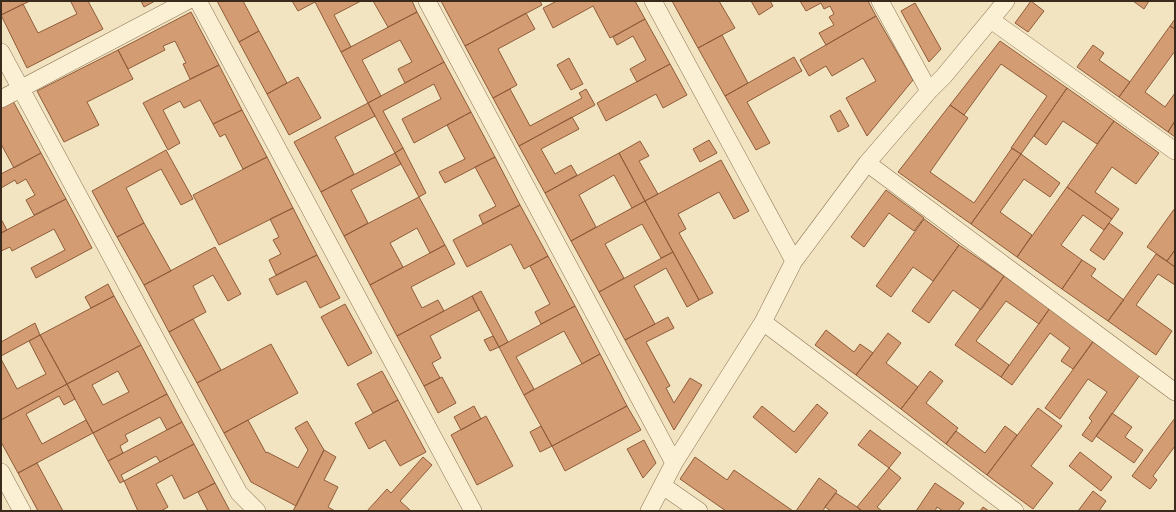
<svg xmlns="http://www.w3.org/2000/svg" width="1176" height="512" viewBox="0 0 1176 512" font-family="'Libre Baskerville',serif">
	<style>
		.building { fill: #d49c72; stroke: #8f5c3a; fill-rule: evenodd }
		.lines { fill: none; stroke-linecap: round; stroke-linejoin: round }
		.street-casing { stroke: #8d7456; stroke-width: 18 }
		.street { stroke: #fcf0d4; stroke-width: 17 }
	</style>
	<rect width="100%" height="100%" fill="#f2e4c0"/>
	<path class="building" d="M1,1H30L1,15Z
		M74,1H88L103,29L27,68L1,15L23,4L38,33L77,14L71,2Z
		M141,1H155L144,7Z
		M217,1H243L259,31L239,42Z
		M292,1H314L315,2L298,11Z
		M316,1H361L334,15L351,47L341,52L315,2Z
		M373,1H412L417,12L388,27Z
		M441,1H540L542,5L465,46Z
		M557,1H635L645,19L610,38L593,6L553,28L543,8Z
		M672,1H719L735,28L698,48Z
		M751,1H770L773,6L759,15Z
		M800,1H868L876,16L826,45L819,33L834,25L829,17L834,14L830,6L824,9L821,3L806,11Z
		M1031,1L1044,11L1028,32L1015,23Z
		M1133,1H1149L1144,9Z
		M915,3L941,49L929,62L901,11Z
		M191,12L219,65L190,79L183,64L186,63L175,41L163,46L165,50L128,69L118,50Z
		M417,12L444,62L405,83L398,69L412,62L400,40L362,60L381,96L368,103L341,52Z
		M526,13L535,29L498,49L517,85L493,98L465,46Z
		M876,16L913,80L867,136L846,98L876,81L863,58L832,76L826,66L809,76L800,60Z
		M645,19L670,64L637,82L630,69L646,60L633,36L617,45L613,37Z
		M1175,19V29L1170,26Z
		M1170,26L1175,29V51L1145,92L1165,107L1175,93V121L1168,132L1119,97Z
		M259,31L287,83L267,94L239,42Z
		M722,35L748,83L725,96L698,48Z
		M1000,41L1067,88L1021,154L1011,148L1047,96L1001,64L964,115L950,105Z
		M1093,45L1104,53L1099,60L1130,82L1119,97L1077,67Z
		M118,50L133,79L87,102L99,125L64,142L37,91Z
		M794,57L802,71L747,102L770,143L756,150L725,96Z
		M569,58L583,84L571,90L557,65Z
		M444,62L471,112L414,143L402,119L441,99L434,84L383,111L403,148L395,153L368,103Z
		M670,64L687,95L663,108L656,94L606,121L597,103Z
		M219,65L242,110L213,124L200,100L184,108L180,101L163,110L180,143L168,150L143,103Z
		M298,77L321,118L289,135L267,94Z
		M1067,88L1114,121L1097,144L1063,121L1046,145L1034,136Z
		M510,89L530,126L582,98L579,93L586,89L595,105L519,146L493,98Z
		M13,101L41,153L14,168L1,144V108Z
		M368,103L375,116L335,137L354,174L321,192L294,142Z
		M950,105L968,118L930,172L974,203L1012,148L1021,154L971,224L898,172Z
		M242,110L267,157L243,169L225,134L220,137L213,124Z
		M840,110L849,126L838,132L830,116Z
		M471,112L495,157L445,183L439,172L465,159L447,125Z
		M572,117L579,129L541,149L555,174L571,165L577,175L545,193L519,146Z
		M1114,121L1159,153L1136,184L1112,167L1095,192L1119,209L1112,219L1067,187Z
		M1175,121V137L1168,132Z
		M709,140L717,153L700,162L693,149Z
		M640,141L649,156L639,161L658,194L645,201L619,153Z
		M403,148L426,193L419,197L395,153Z
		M166,150L193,199L181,205L161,169L126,188L144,223L117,237L92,191Z
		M41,153L66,199L34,215L26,200L35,195L26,179L17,184L15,180L1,188V174Z
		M395,153L401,164L351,190L368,223L344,236L321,192Z
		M619,153L645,201L632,208L614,175L579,195L596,227L571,241L545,193Z
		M1021,154L1060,183L1050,197L1024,179L1000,212L1032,235L1017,257L971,224Z
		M267,157L293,208L219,245L193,195Z
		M495,157L520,205L483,224L479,215L496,206L475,167Z
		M721,160L749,211L734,219L719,192L678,214L686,229L679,233L713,293L699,300L645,201Z
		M1067,187L1112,219L1104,230L1083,215L1061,245L1082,260L1062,289L1017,257Z
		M886,190L924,218L914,231L889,213L864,247L851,237Z
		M419,197L445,245L430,253L417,228L390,243L403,267L370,285L344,236Z
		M66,199L92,248L36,278L31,268L65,250L54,229L12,251L10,247L1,251V233Z
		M645,201L673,252L661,258L642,224L605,244L624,278L599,292L571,241Z
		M520,205L548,256L524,269L511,244L467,267L453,240Z
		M293,208L317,255L276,275L269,260L281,254L273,240L279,237L270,219Z
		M1175,208V250L1167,261L1147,247Z
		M1,219L7,230L1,233Z
		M924,219L959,245L933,281L913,267L891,297L876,286Z
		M144,223L171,271L144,285L117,237Z
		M1109,223L1123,233L1104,260L1090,250Z
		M445,245L455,264L411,287L422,308L438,300L444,311L397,336L370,285Z
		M959,245L1004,276L981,310L953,290L929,323L912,311Z
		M215,247L241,294L228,301L213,275L193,286L206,312L169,332L144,285Z
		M1174,251L1175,252V267L1167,261Z
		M673,252L699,300L687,307L666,268L634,286L655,324L625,340L599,292Z
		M1156,254L1175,267V285L1158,274L1136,305L1172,331L1156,355L1108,321Z
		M317,255L340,298L320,308L306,281L277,295L269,279Z
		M548,256L575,306L541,324L535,312L550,304L530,266Z
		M1082,260L1096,269L1091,276L1124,300L1108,321L1062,289Z
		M1004,276L1050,308L1039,324L1006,301L976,341L1009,365L1001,377L955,345Z
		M108,284L114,296L91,308L85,297Z
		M481,291L508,342L499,347L472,296Z
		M114,296L141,345L67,384L40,335Z
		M472,296L479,310L430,336L441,358L432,363L440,378L424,386L397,336Z
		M345,304L372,353L348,366L321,317Z
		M575,306L600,354L582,364L564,331L516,357L534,389L524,395L499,347Z
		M1050,308L1094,340L1073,369L1061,361L1070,348L1050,333L1012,385L1001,377Z
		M668,317L674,328L646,342L670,386L666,388L674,403L690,378L702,385L674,430L625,340Z
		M193,319L221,370L197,383L169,332Z
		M35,323L40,335L1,356V342Z
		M826,330L854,352L860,344L873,353L856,375L815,345Z
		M888,333L901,343L886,363L918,387L901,409L856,375Z
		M40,335L67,384L1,420V359L17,389L46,374L29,341Z
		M493,336L499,347L490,351L484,340Z
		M1093,342L1140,375L1092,442L1082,435L1092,421L1089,418L1107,392L1088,379L1060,419L1045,408Z
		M271,344L298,393L224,433L197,383Z
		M141,345L167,394L93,433L67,384ZM118,371L129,392L103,405L92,385Z
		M600,354L627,406L552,446L524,395Z
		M382,371L398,400L373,413L357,384Z
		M930,371L943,381L926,403L958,428L946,444L901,409Z
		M442,377L456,403L438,413L424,386Z
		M67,384L75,399L64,405L59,396L26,414L42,444L86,420L93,433L18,473L1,442V420Z
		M167,394L182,422L167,430L160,417L125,435L128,441L120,446L123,453L108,461L93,433Z
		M398,400L426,452L400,466L385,440L369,449L355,423Z
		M817,404L828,413L796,453L753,417L762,406L794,432Z
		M474,406L481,419L461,430L454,417Z
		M627,406L641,430L565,471L552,446Z
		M1038,408L1062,426L1031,466L1053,483L1033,509L987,475Z
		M1112,413L1132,427L1125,437L1143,450L1134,463L1096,436Z
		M486,416L513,466L477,485L451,435Z
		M1175,418V446L1153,476L1157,480L1150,489L1132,476Z
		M248,420L266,453L267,452L298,468L308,450L295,428L307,421L324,450L296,506L251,482L224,433Z
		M182,422L194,444L160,462L156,456L121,475L124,481L120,483L108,461Z
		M541,426L552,446L540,452L530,432Z
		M1005,426L1017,435L987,475L946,444L956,431L985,453Z
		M870,430L901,453L889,468L858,445Z
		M644,440L656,463L643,478L627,449Z
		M194,444L215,483L184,499L172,475L156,484L168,507L161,511H138L124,481Z
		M324,450L336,457L324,480L338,487L328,507L335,511H293Z
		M1080,452L1112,477L1101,491L1069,466Z
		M423,457L432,465L400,501L411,511H367L387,489L391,493Z
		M695,457L727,480L734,470L793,511H726L680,479Z
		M37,463L63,511H38L18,473Z
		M889,468L901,478L877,507L882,511H862L857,507Z
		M819,478L837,491L825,507L823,511H796Z
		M215,483L230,511H208L198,492Z
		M935,483L964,503L958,511H943L937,507L935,511H916Z
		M1093,491L1106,501L1099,511H1078Z
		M836,493L857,507L862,511H831L825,507Z
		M983,507L989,511H980Z"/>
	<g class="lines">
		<g class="street-casing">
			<path id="street" d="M198,1L473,511
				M427,1L674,463
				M653,1L794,261
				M880,1L929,91
				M991,20L1175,151
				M1,52L239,493L257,511
				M1,99L187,1
				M867,163L1175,392
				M763,322L1015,511
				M1,472L22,511
				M663,486L699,511
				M649,511L674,463L763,322L794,261L867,163L929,91L944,76L1006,1"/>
		</g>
		<use href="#street" class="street"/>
	</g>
	<rect width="1176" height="512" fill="none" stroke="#3b2b1c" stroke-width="4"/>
</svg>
